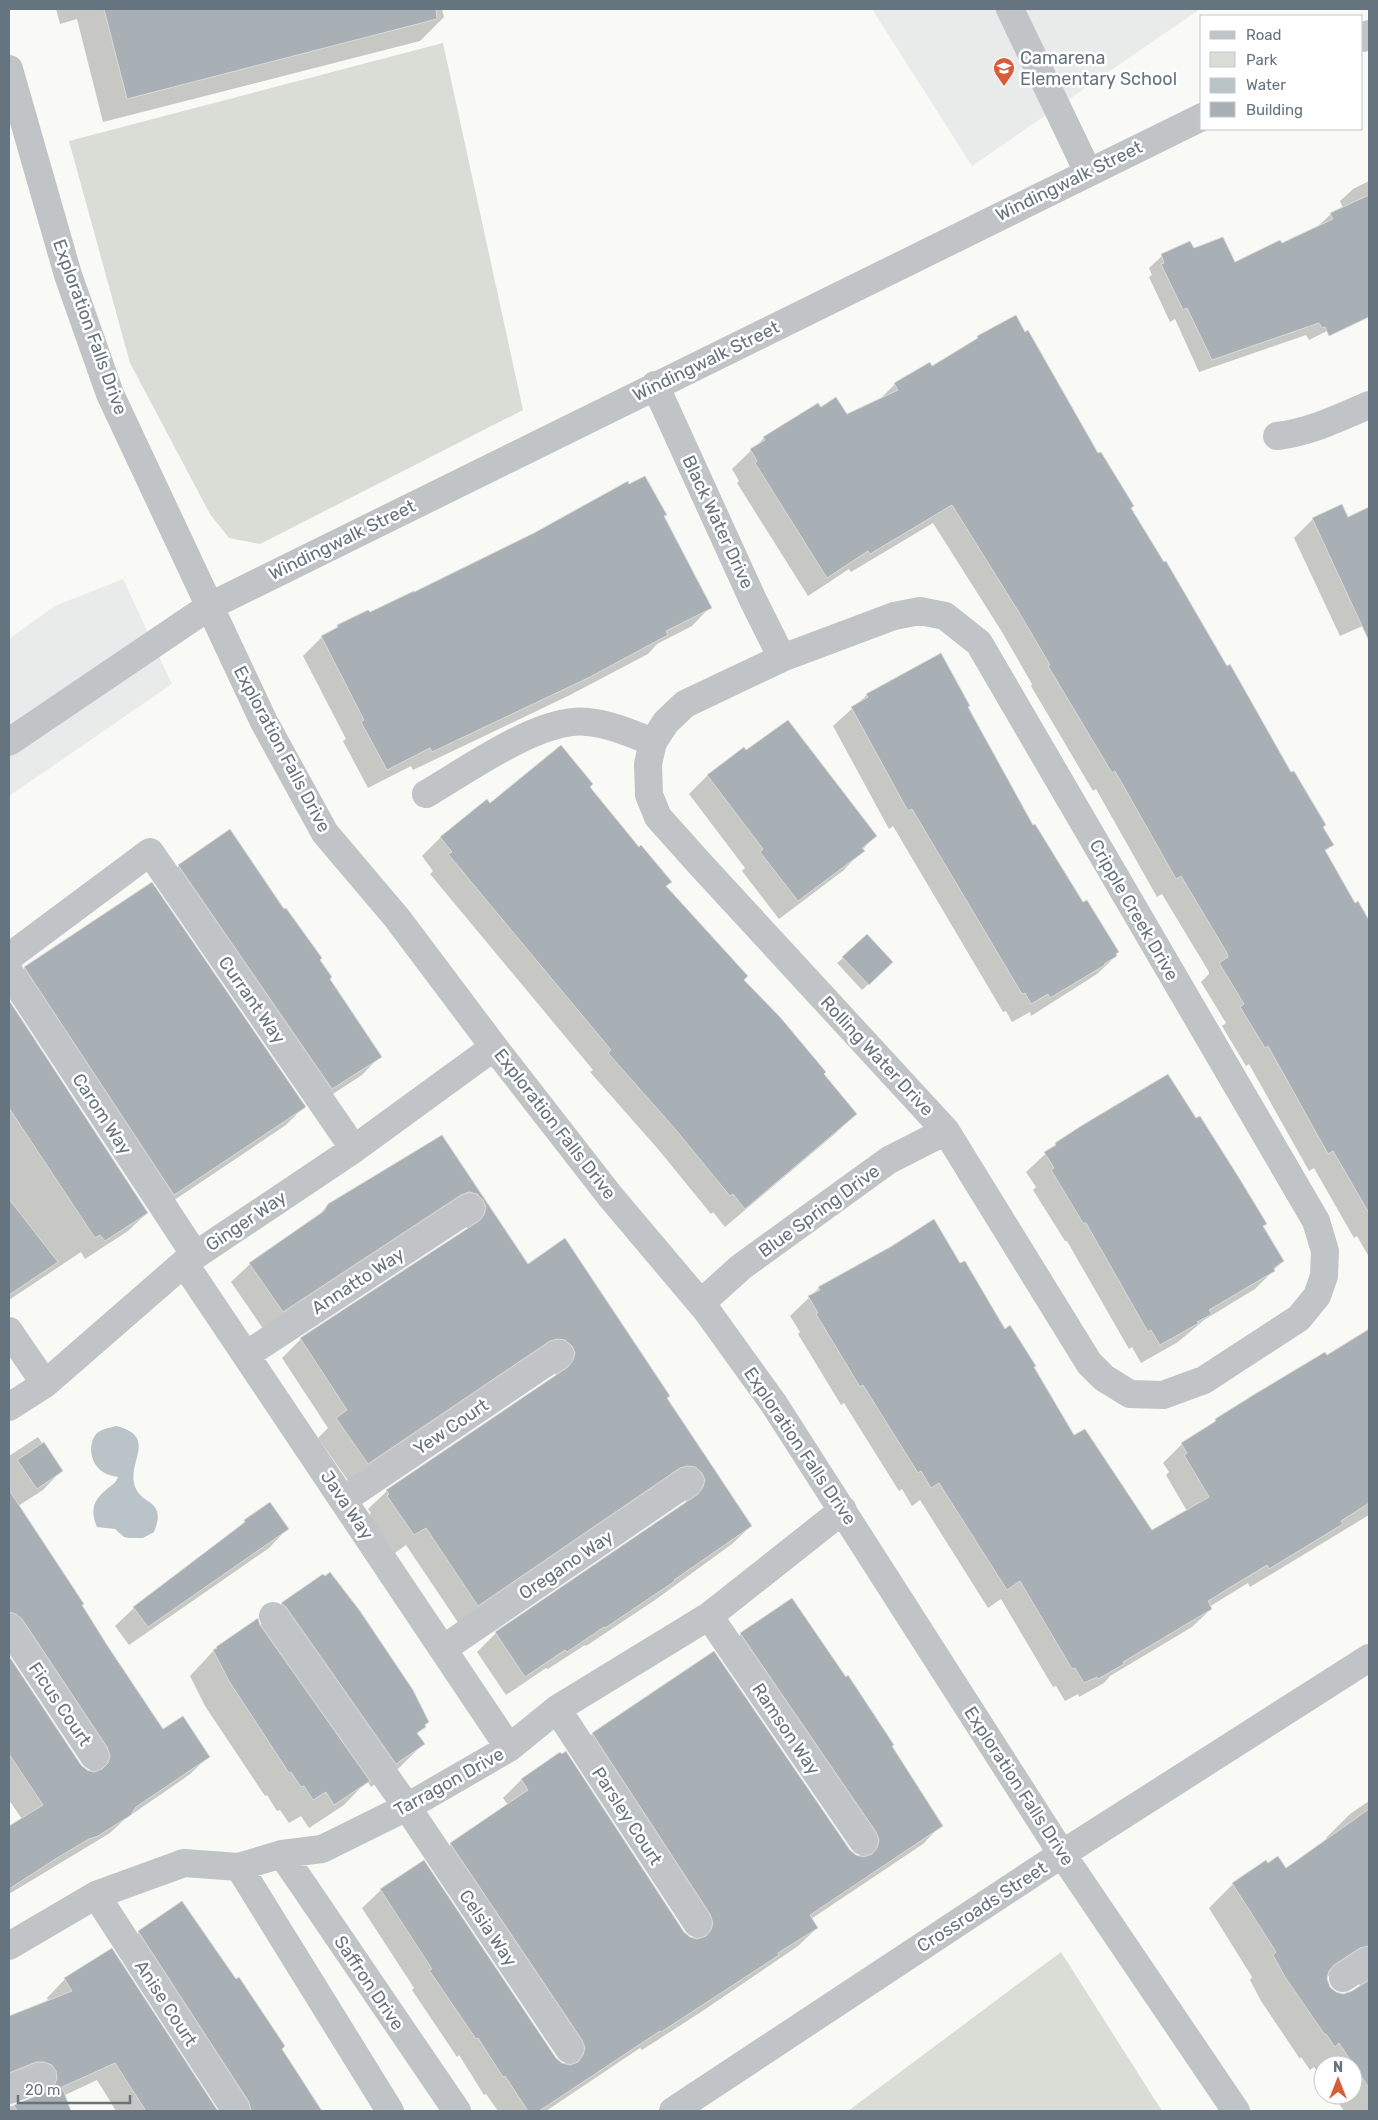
<svg xmlns="http://www.w3.org/2000/svg" width="1378" height="2120" viewBox="0 0 1378 2120" font-family="Rubik,sans-serif">
	<style>
		.built { fill: #e9eaea }
		.green { fill: #d9ddd6 }
		.water { fill: #bac4c8 }
		.shadow { fill: #0003; fill-rule: evenodd }
		.building { fill: #a8afb5; stroke: #dadad9 }
		.lines { fill: none; stroke-linecap: round; stroke-linejoin: round }
		.minor { stroke: #c0c4c7; stroke-width: 28 }
		.labels { text-anchor: middle; dominant-baseline: central; stroke-width: 5; stroke-linejoin: round; paint-order: stroke }
		.poi-label { font-size: 18px; fill: #66747f; stroke: #fff; text-anchor: start }
		.street-label { font-size: 18px; fill: #66747f; stroke: #fff }
	</style>
	<rect width="100%" height="100%" fill="#f9f9f6"/>
	<path class="built" d="M872,9H1200L972,166Z
		M123,579L172,684L9,796V639L55,606Z"/>
	<path class="green" d="M443,43L523,410L260,544L229,538L210,514L130,363L69,141Z
		M1061,1952L1162,2111H848Z"/>
	<path class="water" d="M116,1426C157,1436 129,1460 134,1483C139,1507 168,1497 154,1532L143,1538H128L124,1537L115,1529L97,1527C90,1511 93,1500 107,1489C112,1485 116,1483 118,1477C113,1476 107,1475 103,1472C90,1464 87,1444 97,1433C102,1429 109,1428 116,1426Z"/>
	<path class="shadow" d="M56,9H442L444,17L420,41L103,122L77,19L60,24Z
		M1369,181V310L1309,340L1306,335L1199,372L1175,319L1170,322L1149,277L1152,275L1149,268L1162,256L1193,250L1234,263L1281,245L1318,226L1331,214L1343,208L1340,201L1353,189Z
		M978,337L1130,508L1332,845L1324,852L1355,904L1358,902L1369,922V1257L1357,1236L1354,1238L1314,1168L1309,1171L1249,1064L1246,1066L1222,1026L1226,1023L1201,982L1209,974V972L1162,894L1157,897L1096,789L1093,791L1031,686L1032,684L1002,632L933,523L851,572L849,569L808,596L737,483L739,481L732,469L764,438L820,408L847,416L878,401L895,384L931,368L971,345Z
		M1369,507V623L1340,636L1294,538L1313,519L1347,518Z
		M665,515L663,517L710,607L692,626L657,644L648,654L568,696L413,770L411,766L368,788L343,741L346,739L303,656L322,637L332,632L338,626L369,614Z
		M867,695L967,707L1033,827L1116,956L1097,974L1031,1016L1030,1012L1012,1022L1006,1011L1003,1012L893,826L889,829L833,726Z
		M743,748L875,836L844,870L779,919L742,871L745,868L689,794L707,776Z
		M588,787L665,887L855,1114L836,1133L725,1227L713,1212L711,1214L658,1149L590,1072L593,1070L430,874L433,871L422,856L440,838L487,801L489,804Z
		M179,866L319,960L328,979L380,1056L362,1075L313,1107L160,884Z
		M843,958L886,968L862,990L837,963Z
		M25,968L304,1107L286,1125L155,1213L9,985Z
		M9,1002L147,1213L128,1231L85,1259L81,1252L9,1300Z
		M442,1137L527,1266L666,1398L751,1526L732,1544L655,1600L586,1646L585,1645L548,1669L546,1668L506,1695L477,1652L496,1633L685,1504L686,1500L683,1491L459,1624L406,1545L395,1553L369,1515L371,1513L368,1509L387,1491L556,1377L554,1364L349,1482L318,1438L328,1428L282,1358L301,1339L467,1230V1226L264,1330L231,1282L250,1264L317,1217L328,1205Z
		M1056,1144L1265,1224L1262,1227L1283,1261L1255,1289L1204,1320L1178,1342L1141,1363L1132,1347L1129,1349L1067,1241H1065L1033,1190L1036,1187L1026,1172Z
		M960,1265L1032,1367L1074,1437L1152,1532L1187,1511L1166,1475L1169,1472L1163,1463L1182,1444L1207,1428L1216,1420L1327,1357L1369,1345V1515L1250,1587L1248,1583L1209,1607L1211,1609L1192,1627L1110,1676L1104,1683L1079,1697L1078,1694L1065,1701L1056,1686L1053,1687L1001,1599L988,1608L920,1500L912,1506L902,1489L899,1491L844,1403L841,1405L798,1334L800,1332L790,1316L819,1288Z
		M38,1437L61,1471L43,1490L18,1506L162,1731L208,1757L189,1775L125,1819L110,1833L9,1894V1828L22,1819L9,1800V1658L80,1765L91,1772L89,1766L9,1645V1456Z
		M245,1521L287,1529L269,1548L129,1645L115,1626L134,1608L232,1534Z
		M323,1576L424,1727L417,1734L423,1744L399,1768L371,1787L367,1781L344,1805L309,1828L301,1816L289,1823L280,1810L277,1811L267,1795L265,1796L205,1706L190,1676L216,1648L257,1620L259,1626L282,1604Z
		M792,1600L941,1825L923,1844L811,1919L817,1928L798,1946L701,2012L642,2050L640,2048L546,2111H498L486,2094L484,2095L459,2055L457,2057L412,1990L414,1988L362,1908L381,1890L555,2059L566,2065L564,2059L432,1862L451,1844L508,1805L503,1798L521,1780L683,1932L694,1939L692,1933L574,1753L592,1734L714,1652L849,1851L860,1857L858,1851L722,1653L741,1634Z
		M1369,1801V2111H1344L1333,2095H1353V2065H1323V2080L1314,2067L1310,2070L1301,2057L1300,2059L1261,2001L1250,1980L1252,1977L1209,1908L1233,1884L1267,1865L1285,1870L1327,1840L1326,1838L1350,1814ZM1335,1972L1358,1976L1360,1987L1344,1995L1336,1993L1329,1987L1327,1977Z
		M139,1932L281,2049L321,2111H225L120,1950Z
		M111,1950L216,2111H116L97,2080L63,2096L70,2111H9V2107L39,2096L38,2090L9,2084V2018L49,2002L47,1998L65,1979Z"/>
	<path class="building" d="M104,9H436L437,19L127,99Z
		M1369,195V317L1329,336L1325,327L1322,328L1319,323L1212,360L1187,308L1183,310L1161,264L1164,263L1161,254L1190,241L1194,248L1223,237L1235,262L1280,240L1282,243L1333,219L1330,213Z
		M1016,315L1025,332L1028,330L1098,453L1101,452L1134,506L1131,508L1164,562L1166,561L1227,666L1230,664L1291,772L1294,771L1326,825L1323,827L1334,845L1325,850L1355,903L1358,901L1369,920V1213L1333,1151L1328,1154L1268,1046L1265,1048L1240,1007L1244,1004L1219,963L1228,957L1227,953L1181,876L1176,879L1115,771L1112,773L1048,666L1050,665L1020,614L952,505L870,554L868,551L827,578L755,463L757,461L750,449L765,440L763,437L818,403L821,407L836,397L847,414L898,390L894,383L930,362L932,366L978,338L977,336Z
		M645,476L667,515L664,516L712,608L666,631L668,635L588,678L432,752L430,748L387,770L361,722L364,720L321,636L338,627L337,625L368,610L370,612L414,591V592L534,533L628,481L629,484Z
		M1342,504L1348,517L1369,507V641L1312,518Z
		M941,653L970,706L968,707L1033,825L1035,824L1083,902L1087,900L1119,952L1116,954L1117,956L1104,964L1105,965L1050,998L1048,994L1031,1004L1025,993L1022,994L912,809L908,811L851,707L868,697L866,694Z
		M788,720L877,836L862,848L865,851L798,901L760,852L763,849L707,775L744,747L746,750Z
		M561,745L593,784L590,787L639,847L641,845L672,882L666,886L748,976L744,980L780,1017L826,1072L824,1074L857,1114L745,1209L733,1194L730,1196L676,1130L608,1053L611,1050L448,854L452,852L440,837L487,799L490,803Z
		M230,829L284,909L286,908L322,958L320,960L332,977L330,979L382,1057L332,1089L178,865Z
		M152,882L306,1107L174,1195L24,967Z
		M867,934L893,962L869,985L842,957Z
		M9,1000L148,1213L105,1241L100,1235L95,1238L9,1108Z
		M1168,1074L1196,1118L1200,1116L1241,1181L1267,1224L1263,1226L1284,1261L1274,1268L1275,1271L1209,1310L1212,1314L1197,1322L1199,1323L1160,1345L1151,1330L1148,1332L1086,1223H1083L1051,1170L1054,1168L1044,1152L1056,1145L1055,1143L1081,1126Z
		M442,1135L528,1264L565,1238L670,1396L667,1398L752,1526L674,1580L675,1581L605,1628L604,1627L567,1652L565,1650L525,1677L495,1632L698,1494L703,1487L705,1480L702,1473L695,1467L687,1466L680,1468L478,1606L426,1528L414,1535L387,1496L389,1494L386,1490L568,1367L573,1360L575,1353L572,1346L565,1340L557,1339L550,1341L368,1464L336,1418L347,1410L300,1338L479,1221L484,1215L486,1207L483,1200L477,1194L469,1192L461,1195L283,1312L249,1263L324,1211L328,1204Z
		M9,1199L58,1262L9,1295Z
		M934,1219L960,1263L965,1261L1005,1329L1010,1325L1036,1366L1034,1367L1074,1435L1085,1429L1152,1530L1209,1497L1184,1455L1187,1453L1181,1443L1216,1421L1215,1419L1255,1394L1325,1352L1327,1355L1369,1329V1503L1341,1521L1343,1524L1269,1569L1267,1565L1208,1601L1212,1609L1123,1662L1124,1664L1098,1679L1097,1677L1084,1683L1075,1668L1072,1669L1020,1581L1007,1590L939,1483L931,1488L921,1471L918,1473L863,1385L860,1387L816,1314L818,1313L808,1296L820,1290L818,1287L892,1246Z
		M44,1442L63,1471L37,1489L17,1460Z
		M9,1490L84,1604L82,1605L107,1645L163,1729L183,1716L210,1757L136,1807L131,1815L98,1836L89,1839L57,1858L9,1889V1826L43,1805L9,1754V1656L81,1765L87,1770L94,1772L102,1769L108,1763L110,1756L107,1747L22,1619L16,1614L9,1612Z
		M270,1502L289,1529L148,1627L133,1607L245,1522L244,1520Z
		M330,1572L360,1611L413,1690L429,1722L425,1725L426,1727L417,1733L425,1744L396,1764L286,1607L281,1603L323,1574L325,1576Z
		M792,1598L846,1677L848,1675L894,1745L892,1746L943,1826L810,1915L818,1928L778,1953L779,1955L721,1993L661,2032L660,2031L539,2111H528L505,2076L503,2077L478,2038L476,2039L429,1970L432,1969L380,1889L424,1860L556,2058L562,2063L570,2065L578,2062L583,2055L585,2048L582,2040L450,1843L528,1790L521,1779L560,1752L562,1754L566,1751L684,1932L690,1937L697,1939L706,1936L711,1930L713,1923L710,1914L592,1733L714,1651L850,1850L856,1855L864,1857L872,1854L877,1848L879,1840L876,1832L740,1633Z
		M258,1618L260,1625L370,1781L334,1805L326,1792L313,1800L304,1786L301,1787L291,1772L289,1773L229,1681L213,1650L217,1648L216,1647Z
		M1369,1809V1946L1360,1948L1334,1965L1329,1971L1327,1978L1330,1987L1336,1992L1343,1994L1352,1991L1369,1980V2088L1339,2043L1335,2047L1326,2034L1325,2035L1285,1977L1273,1955L1276,1952L1232,1883L1266,1860L1268,1863L1278,1856L1286,1868Z
		M182,1901L236,1979L239,1977L285,2046L282,2049L322,2111H251L249,2102L138,1931Z
		M112,1948L218,2111H146L115,2063L62,2087L71,2111H17L14,2105L48,2091L54,2086L57,2079L56,2071L52,2065L44,2062H36L9,2073V2016L72,1991L64,1978Z"/>
	<g class="lines">
		<path class="minor" d="M1010,9L1088,172
			M1362,38L1369,34
			M9,69L68,275L110,394L264,722L325,833L397,918L494,1047L610,1196L707,1311L774,1404L1062,1854L1236,2111
			M655,385L753,600L782,658
			M1277,436C1310,432 1339,418 1369,405
			M920,611L945,616L979,643L1316,1221L1325,1251L1324,1276L1317,1296L1299,1318L1204,1380L1163,1395L1130,1394L1104,1378L1089,1363L946,1131L700,864L658,817L649,795L648,764L653,742L666,722L685,704L782,658L894,616Z
			M9,742L210,606L1202,117
			M426,794C466,771 541,716 588,722C610,724 632,734 653,742
			M9,957L150,852L354,1149
			M9,972L195,1255
			M184,1263L509,1748
			M701,1303L741,1267L889,1160L946,1131
			M9,1331L45,1384
			M246,1355L470,1208
			M9,1407L45,1384L184,1263L354,1149L494,1047
			M343,1500L559,1354
			M273,1616L407,1807L569,2049
			M709,1616L863,1841
			M9,1628L94,1756
			M443,1649L689,1481
			M557,1709L697,1923
			M282,1854L457,2111
			M239,1867L390,2111
			M96,1895L236,2111
			M9,1946L96,1895L184,1863L239,1867L282,1854L322,1849L407,1807L509,1748L557,1709L709,1616L843,1510
			M1343,1978L1369,1961
			M9,2090L42,2077
			M673,2111L1062,1854L1369,1658"/>
	</g>
	<defs>
		<g id="school-pin" transform="scale(1.125)"><path d="M0 17L-7.5 6A9.5 9.5 0 1 1 7.5 6Z" fill="#d75c38" stroke="#fff"/><path d="M0-5L7-2L0 1L-7-2ZM-4 1L0 2.5L4 1V4Q0 6-4 4Z" fill="#fff"/></g>
	</defs>
	<g fill-rule="evenodd">
		<use href="#school-pin" x="1004" y="68"/>
	</g>
	<g class="labels">
		<g class="poi-label">
			<text x="1020" y="58">Camarena<tspan x="1020" dy="21">Elementary School</tspan></text>
		</g>
		<g class="street-label">
			<text transform="translate(1069 181) rotate(-26)">Windingwalk Street</text>
			<text transform="translate(90 327) rotate(70)">Exploration Falls Drive</text>
			<text transform="translate(706 361) rotate(-26)">Windingwalk Street</text>
			<text transform="translate(718 522) rotate(65)">Black Water Drive</text>
			<text transform="translate(342 540) rotate(-26)">Windingwalk Street</text>
			<text transform="translate(282 749) rotate(62)">Exploration Falls Drive</text>
			<text transform="translate(1134 910) rotate(60)">Cripple Creek Drive</text>
			<text transform="translate(252 1000) rotate(55)">Currant Way</text>
			<text transform="translate(877 1056) rotate(47)">Rolling Water Drive</text>
			<text transform="translate(102 1114) rotate(57)">Carom Way</text>
			<text transform="translate(555 1124) rotate(52)">Exploration Falls Drive</text>
			<text transform="translate(819 1211) rotate(-36)">Blue Spring Drive</text>
			<text transform="translate(246 1221) rotate(-34)">Ginger Way</text>
			<text transform="translate(358 1281) rotate(-33)">Annatto Way</text>
			<text transform="translate(451 1427) rotate(-34)">Yew Court</text>
			<text transform="translate(800 1446) rotate(56)">Exploration Falls Drive</text>
			<text transform="translate(347 1505) rotate(56)">Java Way</text>
			<text transform="translate(566 1565) rotate(-34)">Oregano Way</text>
			<text transform="translate(60 1704) rotate(56)">Ficus Court</text>
			<text transform="translate(786 1729) rotate(56)">Ramson Way</text>
			<text transform="translate(449 1782) rotate(-29)">Tarragon Drive</text>
			<text transform="translate(1019 1786) rotate(57)">Exploration Falls Drive</text>
			<text transform="translate(627 1816) rotate(57)">Parsley Court</text>
			<text transform="translate(982 1907) rotate(-33)">Crossroads Street</text>
			<text transform="translate(488 1928) rotate(56)">Celsia Way</text>
			<text transform="translate(369 1983) rotate(56)">Saffron Drive</text>
			<text transform="translate(166 2003) rotate(57)">Anise Court</text>
		</g>
	</g>
	<rect width="1378" height="2120" fill="none" stroke="#66747f" stroke-width="20"/>
	<rect x="1200" y="15" width="162" height="115" fill="#ffffff" stroke="#c2c7cc"/>
	<rect x="1210" y="31" width="25" height="8" fill="#c0c4c7" stroke="#c2c7cc"/>
	<text x="1246" y="40" font-size="15" fill="#66747f">Road</text>
	<rect x="1210" y="52" width="25" height="15" fill="#d9ddd6" stroke="#c2c7cc"/>
	<text x="1246" y="65" font-size="15" fill="#66747f">Park</text>
	<rect x="1210" y="78" width="25" height="15" fill="#bac4c8" stroke="#c2c7cc"/>
	<text x="1246" y="90" font-size="15" fill="#66747f">Water</text>
	<rect x="1210" y="102" width="25" height="15" fill="#a8afb5" stroke="#c2c7cc"/>
	<text x="1246" y="115" font-size="15" fill="#66747f">Building</text>
	<g transform="translate(1338 2080)"><circle r="24" fill="#ffffff" stroke="#c2c7cc"/>
	<path d="M0-4L9 19L0 12L-9 19Z" fill="#d75c38"/>
	<text y="-8" font-size="14" font-weight="bold" text-anchor="middle" fill="#66747f">N</text>
	</g>
	<path d="M18 2095v8h112v-8" fill="none" stroke="#66747f" stroke-width="2.5"/>
	<text x="25" y="2095" font-size="15" fill="#66747f" stroke="#ffffff" stroke-width="4" paint-order="stroke">20 m</text>
</svg>
